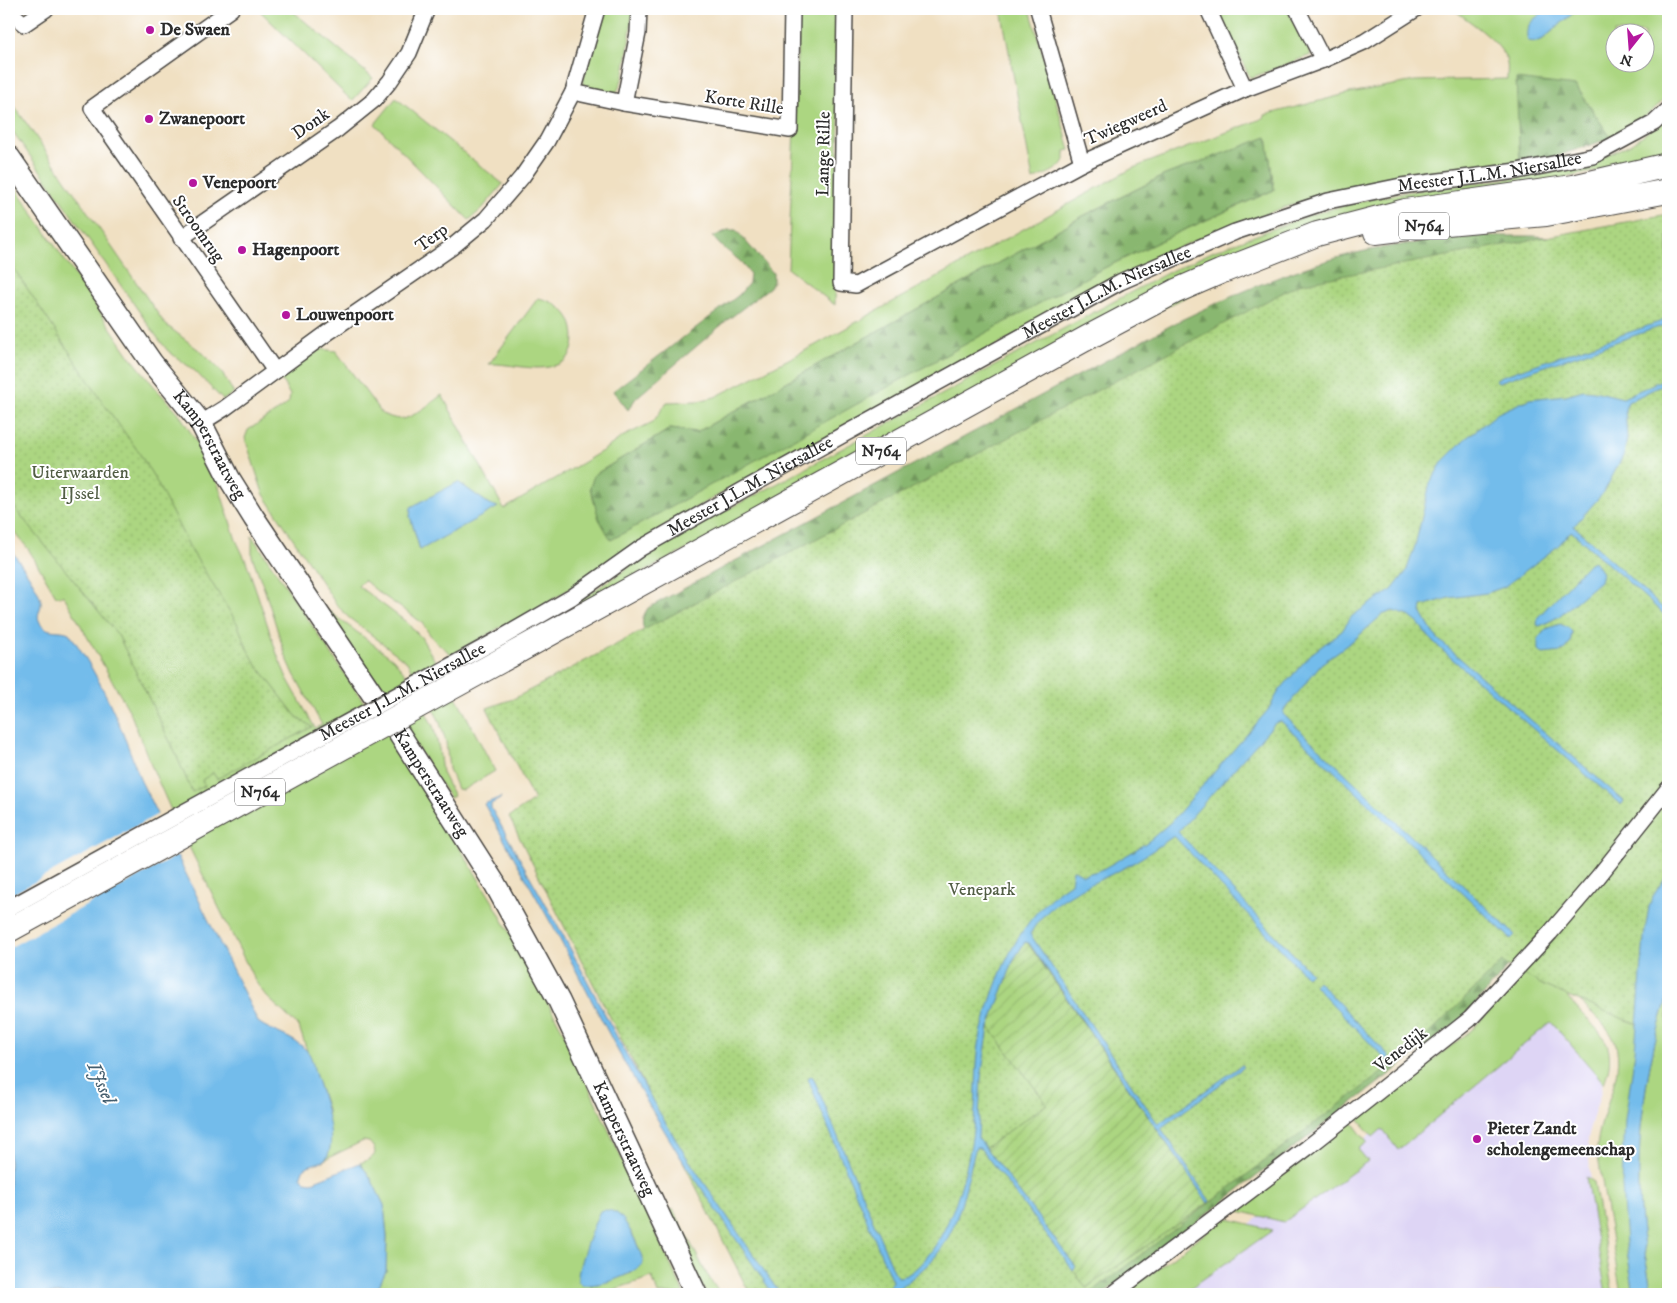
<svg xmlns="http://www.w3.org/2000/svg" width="1677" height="1303" viewBox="0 0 1677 1303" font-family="'IM FELL DW Pica',serif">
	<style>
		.built { fill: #ded5f5 }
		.grass { fill: #acd681; stroke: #6c8056; fill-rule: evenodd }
		.forest { fill: url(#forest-firs); stroke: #5a714d }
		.park { fill: url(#park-dots); stroke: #6c8056 }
		.garden { fill: url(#garden-furrows); stroke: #6c8056 }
		.water { fill: #73bceb; stroke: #4f748b }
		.pier { fill: #f0e0c2 }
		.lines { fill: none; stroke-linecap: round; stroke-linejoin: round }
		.minor-casing { stroke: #494642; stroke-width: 18 }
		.secondary-casing { stroke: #494642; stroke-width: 24 }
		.primary-casing { stroke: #494642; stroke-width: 26 }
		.minor { stroke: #fff; stroke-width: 15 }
		.secondary { stroke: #fff; stroke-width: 21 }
		.primary { stroke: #fff; stroke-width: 24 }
		.minor-bridge-casing { stroke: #494642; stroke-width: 18; stroke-linecap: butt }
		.primary-bridge-casing { stroke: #494642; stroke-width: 26; stroke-linecap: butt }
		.minor-bridge { stroke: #fff; stroke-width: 15 }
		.primary-bridge { stroke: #fff; stroke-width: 24 }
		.poi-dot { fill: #b5179e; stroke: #fff; stroke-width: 2 }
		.labels { text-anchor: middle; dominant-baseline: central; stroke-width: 4; stroke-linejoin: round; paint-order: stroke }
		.shield { fill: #fff; stroke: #6b6b6b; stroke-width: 1 }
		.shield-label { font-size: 16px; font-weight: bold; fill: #2b2b2b }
		.poi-label { font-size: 18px; font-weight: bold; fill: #2b2b2b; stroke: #fff; text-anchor: start }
		.street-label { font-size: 18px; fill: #2b2b2b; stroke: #fff }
		.park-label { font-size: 18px; fill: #525e45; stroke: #fff }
		.water-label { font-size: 19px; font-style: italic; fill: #445e6e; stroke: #fff }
	</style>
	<defs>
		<pattern id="forest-firs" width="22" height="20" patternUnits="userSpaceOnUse" patternTransform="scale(1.25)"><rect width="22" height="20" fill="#89b76f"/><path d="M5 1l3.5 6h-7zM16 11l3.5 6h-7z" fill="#70955b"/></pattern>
		<pattern id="park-dots" width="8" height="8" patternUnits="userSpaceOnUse" patternTransform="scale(1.25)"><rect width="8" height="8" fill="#acd681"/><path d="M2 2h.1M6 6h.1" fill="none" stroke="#94b870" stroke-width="1.8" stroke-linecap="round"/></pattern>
		<pattern id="garden-furrows" width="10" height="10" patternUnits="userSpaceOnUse" patternTransform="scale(1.25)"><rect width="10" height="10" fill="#acd681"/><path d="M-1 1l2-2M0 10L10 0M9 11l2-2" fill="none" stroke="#94b870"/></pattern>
	</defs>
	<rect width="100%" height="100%" fill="#fff"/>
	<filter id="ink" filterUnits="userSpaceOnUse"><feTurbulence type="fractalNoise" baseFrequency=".02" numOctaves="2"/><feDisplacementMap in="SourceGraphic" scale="10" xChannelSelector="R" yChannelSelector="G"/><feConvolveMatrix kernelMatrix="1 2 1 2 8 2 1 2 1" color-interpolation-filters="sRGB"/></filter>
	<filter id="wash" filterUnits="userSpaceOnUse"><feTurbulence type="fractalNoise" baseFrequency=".0096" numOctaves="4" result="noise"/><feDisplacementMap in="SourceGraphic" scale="20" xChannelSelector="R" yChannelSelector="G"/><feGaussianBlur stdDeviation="1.12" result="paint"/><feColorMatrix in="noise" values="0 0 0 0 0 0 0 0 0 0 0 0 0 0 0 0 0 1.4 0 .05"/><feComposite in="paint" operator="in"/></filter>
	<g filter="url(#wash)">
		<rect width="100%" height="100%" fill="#f0e0c2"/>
		<path class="built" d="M1536,990L1603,1070L1602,1089L1589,1130V1158L1591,1184L1611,1294H1155L1386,1123Z"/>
		<path class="grass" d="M258,9H290L373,78L352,101Z
			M601,9H633C630,28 627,81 615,94L585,90L582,85Z
			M799,9H841L835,305L788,269Z
			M1001,9H1030L1070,150L1065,151C1067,169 1047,173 1033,180Z
			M1217,9H1287L1311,55L1250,78Z
			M1453,9H1547L1527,27L1543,39L1578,9H1668V95C1653,113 1631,126 1611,138L1576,86L1520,167L1354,188L1305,200L1207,235L1163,255L1076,303L676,518L642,543L511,626L509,622L452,655L433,639L422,623L413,616L378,592L364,580L358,586L405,621L421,637L459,702L495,771L463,790L457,789L449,769L446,742L439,720L407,662L348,617L336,604L263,493L245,438L248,430L284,407L289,402L290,395L281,379L295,366L320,349L336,351L382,414C388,416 394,419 401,419C412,419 432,402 442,395L504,509L604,450L622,437L653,422L667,402L698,401L715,397L812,347L1133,168L1259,120L1265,117V115L1350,93L1415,81L1507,79C1507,74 1508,68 1507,63C1504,43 1468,21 1453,9ZM1614,32H1644V62H1614ZM1267,138L1274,190L1175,234L1098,271L594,475L670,429L697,432L1083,216L1165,175ZM458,482L489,504L420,550L410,516Z
			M9,98L165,324L204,354L220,370L234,393L223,400L195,371L168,351L157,337L9,126Z
			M396,98L503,184L481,210L469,220L375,124Z
			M1668,117V157L1328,225L561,613L678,534L760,493L1109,304L1171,271L1214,251L1310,215L1356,202L1407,192L1550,173L1591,162L1631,144Z
			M9,178L129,355L158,391L178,412L196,441L218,484L236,540L246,561L257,593L278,657L287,678L315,728L322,725L294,674L285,654L265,591L252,556V536L363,701L393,739L494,904L564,1033L684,1294H658L652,1277L600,1294H375L386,1271L387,1237L384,1205L370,1177L360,1163C371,1159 382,1155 369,1142L363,1141L322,1161L328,1156L327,1109L299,1027L266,996L255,981L170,808L151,765L130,712L64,596H56L29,550L9,525ZM604,1210C626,1212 634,1239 643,1257L632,1273L594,1285H582Z
			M538,298C550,300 560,306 567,315C577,328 577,356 561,363C540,374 512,363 489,364Z
			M326,609L393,659L405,673L433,726L439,749L442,773L454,796L450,798Z
			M1547,943C1553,958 1556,977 1564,991C1585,1027 1624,1034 1604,1083L1551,1022L1398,1150L1382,1129L1373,1137L1357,1118L1473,1029Z
			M1575,994H1639L1626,1244L1634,1294H1621L1597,1151C1597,1113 1632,1068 1611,1034C1602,1019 1585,1010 1575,994Z
			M1668,996V1294H1652C1647,1267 1642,1239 1640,1211C1635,1140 1646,1064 1668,996Z
			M1352,1122L1367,1142L1358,1149L1368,1161L1284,1222L1235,1210Z
			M1586,1177L1594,1182L1613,1294H1606Z
			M673,1209L706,1273L720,1294H706L667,1212Z
			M1225,1218L1273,1230L1182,1294H1124Z"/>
		<path class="forest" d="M1516,79L1576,86L1611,138L1536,163L1520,167Z
			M1267,137L1274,190L1175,234L1098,271L611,540L599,519L590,488L594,475L670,429L697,432L1083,216L1165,175Z
			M728,230H736L773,273V281L770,287L725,322L636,398L628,410L613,391L739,295L749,283L750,274L740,261L719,244L713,237Z
			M1483,236H1533L1584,239L646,637C642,624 640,620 648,608L1179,321C1240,292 1300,265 1365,251C1404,243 1444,240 1483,236Z
			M1605,857L1463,1018L1103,1294H1079Z"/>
		<path class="park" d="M1668,214V951L1646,1028L1544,986L1502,962L1413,1049L1089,1294H750L509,817L534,800L487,708L513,699L1299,284Z
			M9,261L106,407L138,451L155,479L190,548L237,623L247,648L256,664L296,716L312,727L217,779L213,773L202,780L205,786L192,792L174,750L118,635L9,501Z"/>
		<path class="garden" d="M1027,942L1208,1203L1086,1288L1073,1270L1075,1268L985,1148L1047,1104L989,1027L1006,979L1014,959L1024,943Z"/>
		<path class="water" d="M1547,9H1578L1543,39L1535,42L1528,41C1523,24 1535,19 1547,9Z
			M1668,319V324L1499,382L1495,380L1502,376Z
			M1668,377V382L1628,402L1625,409L1627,438L1624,454L1604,492L1574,526L1668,613V618L1571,531L1558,546L1504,587L1487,593L1449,598L1422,606L1421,612L1433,633L1439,640L1624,801L1621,805L1443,651L1429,637L1418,623L1409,616L1393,611L1382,615L1355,639L1321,664L1284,710L1283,714L1286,717L1515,935L1511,939L1281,721L1275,723L1178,832L1311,973L1307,977L1174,836C1160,845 1147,855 1133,863C1097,884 1051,895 1030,934L1158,1124L1242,1065L1244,1067L1161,1128L1210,1201L1208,1203L1029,943L1025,942L1014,959L989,1027L981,1078L978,1138L1076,1267L1073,1270L981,1149L976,1147C966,1181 962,1219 941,1249C933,1261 922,1270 911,1279C901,1287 894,1294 881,1294L889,1287L892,1281L808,1079L810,1076L813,1077L894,1271L898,1277C909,1277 919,1266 926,1258C953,1227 971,1161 974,1120C977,1091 975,1061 981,1033C995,977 1020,914 1071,883L1073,870H1075L1083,875L1101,870L1134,851L1150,840L1172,821L1268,710L1279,691L1311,654L1342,631L1352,616L1368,605L1392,590L1406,572L1415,546L1430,483L1443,461L1465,439L1498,413L1529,399L1566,395L1583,390L1594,391L1623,398Z
			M458,482L489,504L498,507L420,550L410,516L411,507Z
			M9,547C17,559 39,587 41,601C42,611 33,616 43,626C49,633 61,629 69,633C101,677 122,728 140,779L258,1022C273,1033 295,1037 307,1051C312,1056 313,1066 315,1073C321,1094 337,1133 328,1155C323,1167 301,1161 301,1177L305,1181L312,1182L360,1163L370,1177L384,1205L387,1237L386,1271L375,1294H9Z
			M1594,561L1602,573L1600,581L1558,617L1540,626L1537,625L1538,617L1588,564Z
			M1560,624L1569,628L1572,632L1570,643L1562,652L1543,654L1538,650V639L1546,629Z
			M501,797L500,799L491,804V808L562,933L624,1050L655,1105L684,1153L780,1294H773L679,1155L650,1107L619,1053L557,934L484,804Z
			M1668,873V996C1646,1064 1635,1140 1640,1211C1642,1239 1647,1267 1652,1294H1634L1626,1244L1622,1186L1625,1120L1635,1051L1644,937L1649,907L1653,896Z
			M1318,981L1389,1056V1058L1386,1060L1314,985Z
			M604,1210C611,1210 617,1212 622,1218C628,1225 644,1255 643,1264C628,1277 602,1286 582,1285C579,1282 578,1282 578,1279C577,1267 594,1223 600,1211Z"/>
		<path class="pier" d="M160,813L180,854L9,948V896Z"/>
	</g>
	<g filter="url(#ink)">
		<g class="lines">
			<g class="minor-casing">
				<g id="minor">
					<path d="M231,9L92,108L275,371"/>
					<path d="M845,9L841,283L856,285L1082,163L1245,89L1323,60L1364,42L1416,9"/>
					<path d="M1038,9L1082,163"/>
					<path d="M1208,9L1245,89"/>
					<path d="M1297,9L1323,60"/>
					<path d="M9,11L24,24L46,9"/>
					<path d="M573,92L624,103L790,130L792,9"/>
					<path d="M624,103L638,33L639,9"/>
					<path d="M181,238L338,129L374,100L390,81L409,53L427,9"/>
					<path d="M201,423L225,408L330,331L452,247L486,219L522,177L547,141L573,92L597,9"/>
					<path id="s1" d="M501,638L572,597L641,548L743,490L1120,282L1235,232L1328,201L1401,186L1517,171L1593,156L1654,123L1668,110"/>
					<path d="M1113,1294L1307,1148L1470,1019L1550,933L1598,877L1668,789"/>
				</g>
			</g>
			<g class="secondary-casing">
				<g id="secondary">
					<path id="s2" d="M9,157L152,363L201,423L229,478L254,518L400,735L495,884L559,1001L696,1294"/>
				</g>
			</g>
			<g class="primary-casing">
				<path id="primary" d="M1376,232L1447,223L1546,214L1668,191
					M511,655L1087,338L1176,291L1220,272L1317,234L1405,211L1573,187L1668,165"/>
			</g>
			<use href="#minor" class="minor"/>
			<use href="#secondary" class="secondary"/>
			<use href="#primary" class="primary"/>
			<g class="minor-bridge-casing">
				<g id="minor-bridge">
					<path id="s3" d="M9,908L501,638"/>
				</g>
			</g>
			<g class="primary-bridge-casing">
				<path id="primary-bridge" d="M9,930L511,655"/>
			</g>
			<use href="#minor-bridge" class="minor-bridge"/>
			<use href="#primary-bridge" class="primary-bridge"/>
		</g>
	</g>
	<g class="poi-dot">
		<circle cx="150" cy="30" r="5"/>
		<circle cx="149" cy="119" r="5"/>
		<circle cx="193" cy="183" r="5"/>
		<circle cx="242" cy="250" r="5"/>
		<circle cx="286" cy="315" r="5"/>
		<circle cx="1477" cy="1139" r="5"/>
	</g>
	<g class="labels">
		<g class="shield">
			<rect x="1399" y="212.5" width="50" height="27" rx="4"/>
			<rect x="856" y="437.5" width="50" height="27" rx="4"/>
			<rect x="235" y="778.5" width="50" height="27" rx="4"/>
		</g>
		<g class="shield-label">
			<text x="1424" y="226">N764</text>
			<text x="881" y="451">N764</text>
			<text x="260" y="792">N764</text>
		</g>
		<g class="poi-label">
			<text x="160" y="30">De Swaen</text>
			<text x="159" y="119">Zwanepoort</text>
			<text x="203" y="183">Venepoort</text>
			<text x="252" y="250">Hagenpoort</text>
			<text x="296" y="315">Louwenpoort</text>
			<text x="1487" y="1129">Pieter Zandt<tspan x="1487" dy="21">scholengemeenschap</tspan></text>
		</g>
		<g class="street-label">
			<text transform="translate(744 103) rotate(9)">Korte Rille</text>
			<text transform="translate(1126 123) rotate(-24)">Twiegweerd</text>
			<text transform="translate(311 124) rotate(-35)">Donk</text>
			<text transform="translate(824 154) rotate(-89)">Lange Rille</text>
			<text stroke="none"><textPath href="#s1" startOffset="1102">Meester J.L.M. Niersallee</textPath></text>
			<text transform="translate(198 229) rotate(55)">Stroomrug</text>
			<text transform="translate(432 238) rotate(-37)">Terp</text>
			<text stroke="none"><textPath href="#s1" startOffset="698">Meester J.L.M. Niersallee</textPath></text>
			<text stroke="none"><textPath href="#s2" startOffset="351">Kamperstraatweg</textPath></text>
			<text stroke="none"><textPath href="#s1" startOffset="292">Meester J.L.M. Niersallee</textPath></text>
			<text stroke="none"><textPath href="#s3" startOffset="449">Meester J.L.M. Niersallee</textPath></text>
			<text stroke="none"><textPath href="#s2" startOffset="756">Kamperstraatweg</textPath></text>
			<text transform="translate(1401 1050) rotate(-38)">Venedijk</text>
			<text stroke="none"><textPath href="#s2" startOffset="1161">Kamperstraatweg</textPath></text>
		</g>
		<g class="park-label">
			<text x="80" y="473">Uiterwaarden<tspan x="80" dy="21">IJssel</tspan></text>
			<text x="982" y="890">Venepark</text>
		</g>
		<g class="water-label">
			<text transform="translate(101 1083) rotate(66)">IJssel</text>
		</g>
	</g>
	<rect width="1677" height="1303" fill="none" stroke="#fff" stroke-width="30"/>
	<g transform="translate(1630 48) rotate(197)"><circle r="24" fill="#ffffff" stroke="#aaaaaa"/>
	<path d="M0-4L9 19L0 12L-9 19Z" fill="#b5179e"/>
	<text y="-8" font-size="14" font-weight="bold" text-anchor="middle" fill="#2b2b2b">N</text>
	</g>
</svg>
